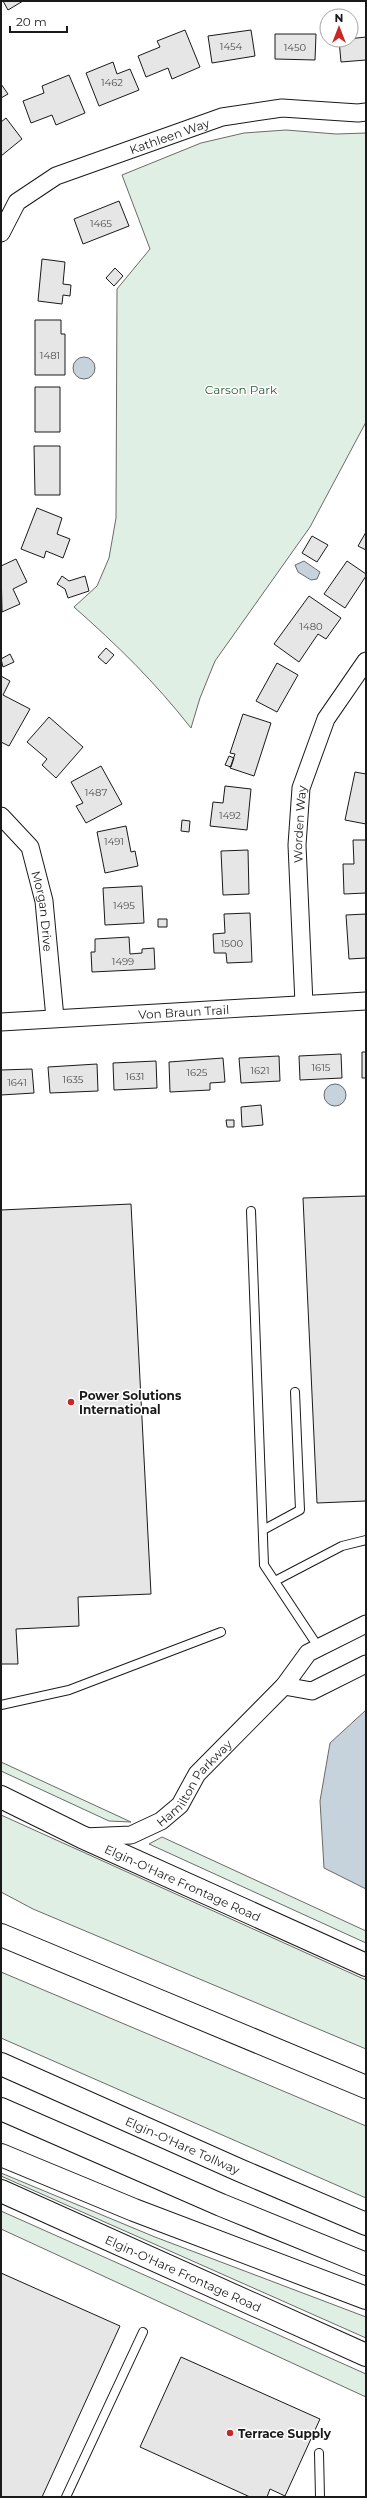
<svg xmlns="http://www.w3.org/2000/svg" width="367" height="2498" viewBox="0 0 367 2498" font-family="Montserrat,sans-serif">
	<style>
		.green { fill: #e0efe3; stroke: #6a6a6a }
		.water { fill: #c6d2dc; stroke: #6a6a6a }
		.building { fill: #e6e6e6; stroke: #1a1a1a }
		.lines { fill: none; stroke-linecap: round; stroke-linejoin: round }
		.service-casing { stroke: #1a1a1a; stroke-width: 10 }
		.minor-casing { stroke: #1a1a1a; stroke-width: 19 }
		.secondary-casing { stroke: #1a1a1a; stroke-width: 24 }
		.motorway-casing { stroke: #1a1a1a; stroke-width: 24 }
		.service { stroke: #fff; stroke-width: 8 }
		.minor { stroke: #fff; stroke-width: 17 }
		.secondary { stroke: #fff; stroke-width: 22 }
		.motorway { stroke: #fff; stroke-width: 22 }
		.poi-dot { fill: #c62828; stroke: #fff; stroke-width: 1.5 }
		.labels { text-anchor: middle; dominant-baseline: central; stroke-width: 3; stroke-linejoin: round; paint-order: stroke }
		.number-label { font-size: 10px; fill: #4d4d4d }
		.street-label { font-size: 12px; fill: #1a1a1a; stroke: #fff }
		.park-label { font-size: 12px; fill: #2b5a34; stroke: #fff }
		.poi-label { font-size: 12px; font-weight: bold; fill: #1a1a1a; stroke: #fff; text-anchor: start }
	</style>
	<rect width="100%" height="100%" fill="#fff"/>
	<path class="green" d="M286,130L336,134L366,133V422L310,527L215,661L200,698L191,728C154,681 118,646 74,607L97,586L109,558L116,518L117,289L150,249L122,175L201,143L244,133Z
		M1,1762L131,1822L109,1821L1,1771Z
		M1,1815L366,1980V2049L33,1909L1,1892Z
		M162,1837L366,1931V1943L149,1844Z
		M1,1972L366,2126V2198L1,2038Z
		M1,2173L155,2237L366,2317V2338L1,2176Z
		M1,2211L366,2374V2397L1,2229Z"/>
	<path class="water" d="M73 368a11 11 0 1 1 22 0a11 11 0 1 1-22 0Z
		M304,561L320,572L317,579L311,580L298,572L295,565Z
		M324 1095a11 11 0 1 1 22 0a11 11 0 1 1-22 0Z
		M366,1710V1889L324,1868L320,1801L330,1743Z"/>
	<path class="building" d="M3,1H23L8,10Z
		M185,30L200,67L172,79L168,68L146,77L138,56L160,47L157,41Z
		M251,30L255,56L212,63L208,36Z
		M275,34H316L315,60L275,59Z
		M366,37V60L341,62L339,40Z
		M113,62L117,74L130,69L139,90L99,106L86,73Z
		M69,75L85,113L56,125L52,115L31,123L23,101L44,93L42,86Z
		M1,84L8,94L1,98Z
		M6,118L22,139L1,156V122Z
		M119,201L129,226L83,244L74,219Z
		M42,259L65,262L63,284L71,285L70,296L63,295L62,304L38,301Z
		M115,268L123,276L114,286L106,278Z
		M35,320H61V334H65V375H35Z
		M35,387H60V432H35Z
		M34,446H60V495H35Z
		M37,508L62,518L57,534L70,539L63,558L46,551L44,558L21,549Z
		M366,532V550L358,546Z
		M312,536L328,545L317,562L302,553Z
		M16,559L27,582L13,589L20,604L2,612L1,566Z
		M347,561L366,574V576L345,608L324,594Z
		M62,576L69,581L85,576L89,591L68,598L65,589L57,584Z
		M309,596L341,618L326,639L318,634L299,662L274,644Z
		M106,648L114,655L106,664L98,657Z
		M10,654L14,662L3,667L1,659Z
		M277,663L298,675L277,712L256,701Z
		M1,676L10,681L3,695L30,709L9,746L1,742Z
		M243,714L271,723L254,776L230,768L235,754L230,753Z
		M49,717L83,747L56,778L42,765L47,759L27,742Z
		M229,756L234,758L231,767L225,765Z
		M101,766L122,804L86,823L76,806L83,803L71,782Z
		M355,772L366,774V824L345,820Z
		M225,786L251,789L247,830L210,826L213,802L223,803Z
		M182,820L190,821L189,832L181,831Z
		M126,826L131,852L135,851L138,866L105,873L97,832Z
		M353,840H366V893L344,894L343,864H354Z
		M248,850L249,894L223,895L221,851Z
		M142,886L144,923L105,925L103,888Z
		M250,913L252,962L227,963L226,953H214L213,934L225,933L224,914Z
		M366,914V958L349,959L346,915Z
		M158,919H167V927H158Z
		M129,937L130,954L142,953V949L154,948L155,969L92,972L91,952H95V939Z
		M362,1052H366V1078H362Z
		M341,1054L342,1078L300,1080L299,1056Z
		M279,1056L280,1081L241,1083L239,1058Z
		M223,1058L225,1082L210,1083V1090L170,1092L169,1062Z
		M156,1061L157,1088L114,1090L113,1063Z
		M97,1064L98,1091L50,1093L48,1067Z
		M32,1069L34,1093L1,1095V1070Z
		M261,1105L263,1125L242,1127L241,1107Z
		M226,1120H234V1127H227Z
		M366,1196V1501L317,1503L303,1198Z
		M131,1204L151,1594L78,1597L79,1626L16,1629L18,1664H1V1210Z
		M1,2273L120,2326L42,2497H1Z
		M181,2357L320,2419L285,2496L270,2489L267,2497H250L140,2447Z"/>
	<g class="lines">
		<g class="service-casing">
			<path id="service" d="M251,1211L264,1565L319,1648
				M263,1530L300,1510L295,1392
				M275,1581L342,1546L366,1540
				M1,1705L69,1690L221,1632
				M319,2453L320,2497
				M66,2497L143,2332"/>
		</g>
		<g class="minor-casing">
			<g id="minor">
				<path id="s1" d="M1,233L17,202L56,176L222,117L282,108L358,113L366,112"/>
				<path id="s2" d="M1,816L30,847L44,901L55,1018"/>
				<path id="s3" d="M304,1004L297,845L301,788L326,719L366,661"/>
				<path id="s4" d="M1,1022L366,1001"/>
				<path d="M284,1686L312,1691L366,1664"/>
				<path id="s5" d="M84,1837L131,1835L161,1821L180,1805L197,1774L284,1686L308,1653L366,1624"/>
			</g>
		</g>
		<g class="secondary-casing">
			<g id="secondary">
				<path id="s6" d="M1,1797L82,1837L366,1965"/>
				<path id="s7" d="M1,2191L366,2355"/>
			</g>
		</g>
		<g class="motorway-casing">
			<g id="motorway">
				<path d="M1,1935L366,2087"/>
				<path id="s8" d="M1,2064L239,2170L366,2224"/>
				<path d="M1,2109L221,2205L366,2264"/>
				<path d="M1,2155L134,2210L366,2298"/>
			</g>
		</g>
		<use href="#service" class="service"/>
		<use href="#minor" class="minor"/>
		<use href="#secondary" class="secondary"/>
		<use href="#motorway" class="motorway"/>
	</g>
	<g class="poi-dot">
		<circle cx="71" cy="1402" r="4"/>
		<circle cx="230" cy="2433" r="4"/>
	</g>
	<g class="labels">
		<g class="number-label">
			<text x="231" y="46">1454</text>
			<text x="295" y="47">1450</text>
			<text x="112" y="82">1462</text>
			<text x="101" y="223">1465</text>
			<text x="50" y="355">1481</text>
			<text x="311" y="626">1480</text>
			<text x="96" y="792">1487</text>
			<text x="230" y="815">1492</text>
			<text x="114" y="841">1491</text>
			<text x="124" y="905">1495</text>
			<text x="232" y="943">1500</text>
			<text x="123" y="961">1499</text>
			<text x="321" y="1067">1615</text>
			<text x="260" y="1070">1621</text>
			<text x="197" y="1072">1625</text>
			<text x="135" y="1076">1631</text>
			<text x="73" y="1079">1635</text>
			<text x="17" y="1082">1641</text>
		</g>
		<g class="street-label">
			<text stroke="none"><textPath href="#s1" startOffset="202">Kathleen Way</textPath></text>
			<text stroke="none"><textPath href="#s3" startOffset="180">Worden Way</textPath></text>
			<text stroke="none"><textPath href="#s2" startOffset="108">Morgan Drive</textPath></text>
			<text stroke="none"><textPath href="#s4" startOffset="183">Von Braun Trail</textPath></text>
			<text stroke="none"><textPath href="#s5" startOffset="131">Hamilton Parkway</textPath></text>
			<text stroke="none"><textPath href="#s6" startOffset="201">Elgin-O'Hare Frontage Road</textPath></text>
			<text stroke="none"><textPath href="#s8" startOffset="199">Elgin-O'Hare Tollway</textPath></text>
			<text stroke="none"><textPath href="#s7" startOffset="200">Elgin-O'Hare Frontage Road</textPath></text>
		</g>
		<g class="park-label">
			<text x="241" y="389">Carson Park</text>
		</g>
		<g class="poi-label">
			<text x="79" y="1395">Power Solutions<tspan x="79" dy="14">International</tspan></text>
			<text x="238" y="2433">Terrace Supply</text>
		</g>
	</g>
	<rect width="367" height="2498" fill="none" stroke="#1a1a1a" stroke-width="4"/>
	<g transform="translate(339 28)"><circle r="19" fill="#ffffff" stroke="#a3a3a3"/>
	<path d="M0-3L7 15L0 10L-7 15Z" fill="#c62828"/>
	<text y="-6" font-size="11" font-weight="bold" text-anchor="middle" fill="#1a1a1a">N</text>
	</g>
	<path d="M10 26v6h57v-6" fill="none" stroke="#1a1a1a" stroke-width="2"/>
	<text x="16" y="26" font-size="12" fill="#1a1a1a" stroke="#ffffff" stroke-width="3" paint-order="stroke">20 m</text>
</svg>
